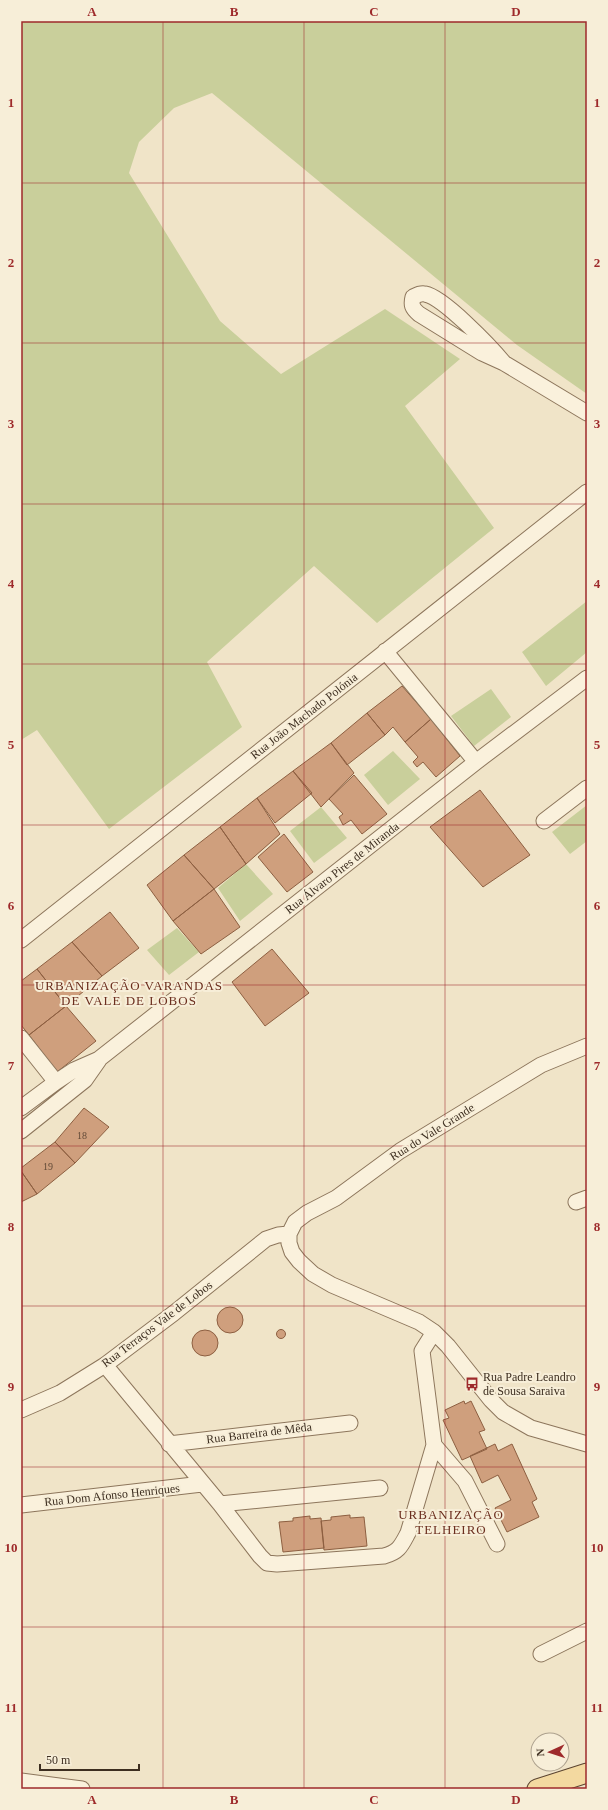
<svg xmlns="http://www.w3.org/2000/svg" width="608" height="1810" viewBox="0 0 608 1810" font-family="'Times New Roman',serif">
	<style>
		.green { fill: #c9cf9b }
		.building { fill: #cf9f7d; stroke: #8d5f41 }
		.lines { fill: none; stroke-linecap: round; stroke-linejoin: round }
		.minor-casing { stroke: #8d765c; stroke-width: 17 }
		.major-casing { stroke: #5b4430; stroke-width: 21 }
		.minor { stroke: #faf1dc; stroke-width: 15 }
		.major { stroke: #f3d9a0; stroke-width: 19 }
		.grid { fill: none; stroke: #9e2a2b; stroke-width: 1; stroke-opacity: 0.55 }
		.labels { text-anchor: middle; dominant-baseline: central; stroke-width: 4; stroke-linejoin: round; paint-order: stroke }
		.number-label { font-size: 10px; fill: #624a37 }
		.street-label { font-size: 12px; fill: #3d2e20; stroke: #f7eed8 }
		.poi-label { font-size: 12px; fill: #3d2e20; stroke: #f7eed8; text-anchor: start }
		.neighbourhood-label { font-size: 13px; letter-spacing: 1px; fill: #6b2e1e; stroke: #f7eed8 }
		.neatline { fill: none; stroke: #9e2a2b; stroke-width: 1.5 }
		.grid-label { font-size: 13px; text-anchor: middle; font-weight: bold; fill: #9e2a2b }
	</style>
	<rect width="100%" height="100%" fill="#f0e4c8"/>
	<path class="green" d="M21,21H587V394L517,345L212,93L174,108L139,142L129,173L220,321L281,374L385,309L460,359L405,406L494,528L377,623L314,566L207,662L242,727L109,829L37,730L21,740Z
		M587,601V652L546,686L522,652Z
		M491,689L511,717L474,746L451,716Z
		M393,751L420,779L388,805L364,775Z
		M587,805V841L570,854L552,832Z
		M321,807L347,838L314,863L290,831Z
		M246,864L273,894L240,921L218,888Z
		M177,928L199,952L169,975L147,950Z"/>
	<path class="building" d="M402,686L431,719L405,742L393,727L385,735L367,713Z
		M367,713L385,735L347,765L331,743Z
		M431,719L460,756L436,777L423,762L417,767L413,762L418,757L405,742Z
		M331,743L354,773L321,807L293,771Z
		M293,771L312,793L275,823L257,798Z
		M354,775L387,814L362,834L351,820L343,825L339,817L343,814L329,799Z
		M480,790L530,855L483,887L430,827Z
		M257,798L280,834L246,864L220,827Z
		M220,827L246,864L214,889L184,855Z
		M284,834L313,872L287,892L258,857Z
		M184,855L214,889L173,921L147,885Z
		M214,889L240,927L201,954L173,921Z
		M110,912L139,948L102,976L72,942Z
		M72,942L102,976L66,1006L37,969Z
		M272,949L309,993L265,1026L232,982Z
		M37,969L66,1006L29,1035L21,1025V981Z
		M66,1006L96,1041L57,1072L29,1035Z
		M84,1108L109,1127L75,1163L55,1142Z
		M55,1142L75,1163L37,1194L21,1171V1168Z
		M21,1171L37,1194L21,1202Z
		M217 1320a13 13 0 1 1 26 0a13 13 0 1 1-26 0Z
		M276.5 1334a4.5 4.5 0 1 1 9 0a4.5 4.5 0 1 1-9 0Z
		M192 1343a13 13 0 1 1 26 0a13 13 0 1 1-26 0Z
		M464,1401L465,1404L471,1401L485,1430L479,1432L487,1449L462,1460L443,1420L449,1418L445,1410Z
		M495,1444L498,1451L512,1444L537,1499L532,1502L539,1517L507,1532L495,1508L511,1500L498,1475L482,1483L470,1456Z
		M350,1515V1518L364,1517L367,1546L324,1550L321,1521L331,1520V1517Z
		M310,1516V1519L321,1518L324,1548L283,1552L279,1522L293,1521V1518Z"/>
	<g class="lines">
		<g class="minor-casing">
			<path id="minor" d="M504,363C491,347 443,297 425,294C420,293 417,295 413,297C411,305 412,308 419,314L482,353L504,363L587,413
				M385,651L476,762
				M544,821L587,788
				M21,940L587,492
				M21,1038L56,1082
				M587,1046L541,1065L400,1151L336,1198L307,1213L295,1222L289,1234V1243L292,1252L299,1261L313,1274L332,1285L419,1322L434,1332L448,1346L491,1400L503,1412L531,1428L587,1444
				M21,1108L56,1082L74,1070L99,1059L476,762L587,678
				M21,1131L85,1080L99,1060
				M576,1202L587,1198
				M434,1332L422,1351L434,1445L465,1481L497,1544
				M105,1365L220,1504L260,1556L267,1563L277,1564L384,1556C399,1552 401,1546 408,1533L434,1445
				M21,1410L60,1393L105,1365L174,1313L266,1239L278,1235L289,1234
				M169,1444L350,1423
				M220,1504L380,1488
				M21,1505L202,1484
				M541,1654L587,1631
				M21,1781L82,1789"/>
		</g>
		<g class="major-casing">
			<path id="major" d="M537,1789L587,1773"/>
		</g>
		<use href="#minor" class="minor"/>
		<use href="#major" class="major"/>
	</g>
	<path class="grid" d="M163,21V1789M304,21V1789M445,21V1789M21,183H587M21,343H587M21,504H587M21,664H587M21,825H587M21,985H587M21,1146H587M21,1306H587M21,1467H587M21,1627H587"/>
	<defs>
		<g id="bus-bare" transform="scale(1.08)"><path d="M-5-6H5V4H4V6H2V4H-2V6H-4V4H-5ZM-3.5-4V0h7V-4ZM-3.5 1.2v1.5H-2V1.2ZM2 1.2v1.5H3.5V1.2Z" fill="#9e2a2b" stroke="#f7eed8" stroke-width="2.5" paint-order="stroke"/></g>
	</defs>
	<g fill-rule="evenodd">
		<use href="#bus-bare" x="472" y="1384"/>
	</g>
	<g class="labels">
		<g class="number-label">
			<text x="82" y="1135">18</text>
			<text x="48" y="1166">19</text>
		</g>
		<g class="street-label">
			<text transform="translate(304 716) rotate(-38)">Rua João Machado Polónia</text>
			<text transform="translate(342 868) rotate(-38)">Rua Álvaro Pires de Miranda</text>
			<text transform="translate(432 1132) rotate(-32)">Rua do Vale Grande</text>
			<text transform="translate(157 1324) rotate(-37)">Rua Terraços Vale de Lobos</text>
			<text transform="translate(259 1433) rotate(-7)">Rua Barreira de Mêda</text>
			<text transform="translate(112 1495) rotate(-6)">Rua Dom Afonso Henriques</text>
		</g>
		<g class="poi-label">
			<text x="483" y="1377">Rua Padre Leandro<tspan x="483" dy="14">de Sousa Saraiva</tspan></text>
		</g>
		<g class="neighbourhood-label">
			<text x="129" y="985">URBANIZAÇÃO VARANDAS<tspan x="129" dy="15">DE VALE DE LOBOS</tspan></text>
			<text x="451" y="1514">URBANIZAÇÃO<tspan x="451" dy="15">TELHEIRO</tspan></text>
		</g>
	</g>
	<rect width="608" height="1810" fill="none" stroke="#f7eed8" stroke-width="44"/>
	<g transform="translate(550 1752) rotate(267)"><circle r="19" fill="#f7eed8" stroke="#ada18e"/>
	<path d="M0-3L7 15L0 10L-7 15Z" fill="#9e2a2b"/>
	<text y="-6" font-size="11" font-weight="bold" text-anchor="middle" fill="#3d2e20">N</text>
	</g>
	<path d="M40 1764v6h99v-6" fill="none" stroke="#3d2e20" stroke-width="2"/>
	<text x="46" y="1764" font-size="12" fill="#3d2e20" stroke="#f7eed8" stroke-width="3" paint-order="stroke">50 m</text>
	<rect x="22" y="22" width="564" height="1766" class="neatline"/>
	<g class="grid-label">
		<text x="92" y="16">A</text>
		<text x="234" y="16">B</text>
		<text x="374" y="16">C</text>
		<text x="516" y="16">D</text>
		<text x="11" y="107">1</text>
		<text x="597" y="107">1</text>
		<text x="11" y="267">2</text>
		<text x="597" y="267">2</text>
		<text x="11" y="428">3</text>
		<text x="597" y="428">3</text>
		<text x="11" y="588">4</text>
		<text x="597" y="588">4</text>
		<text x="11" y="749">5</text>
		<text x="597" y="749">5</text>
		<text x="11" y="910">6</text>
		<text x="597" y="910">6</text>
		<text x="11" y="1070">7</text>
		<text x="597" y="1070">7</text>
		<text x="11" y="1231">8</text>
		<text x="597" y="1231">8</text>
		<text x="11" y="1391">9</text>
		<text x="597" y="1391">9</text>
		<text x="11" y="1552">10</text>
		<text x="597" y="1552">10</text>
		<text x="11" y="1712">11</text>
		<text x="597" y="1712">11</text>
		<text x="92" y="1804">A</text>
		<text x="234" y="1804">B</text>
		<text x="374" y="1804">C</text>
		<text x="516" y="1804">D</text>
	</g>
</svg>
